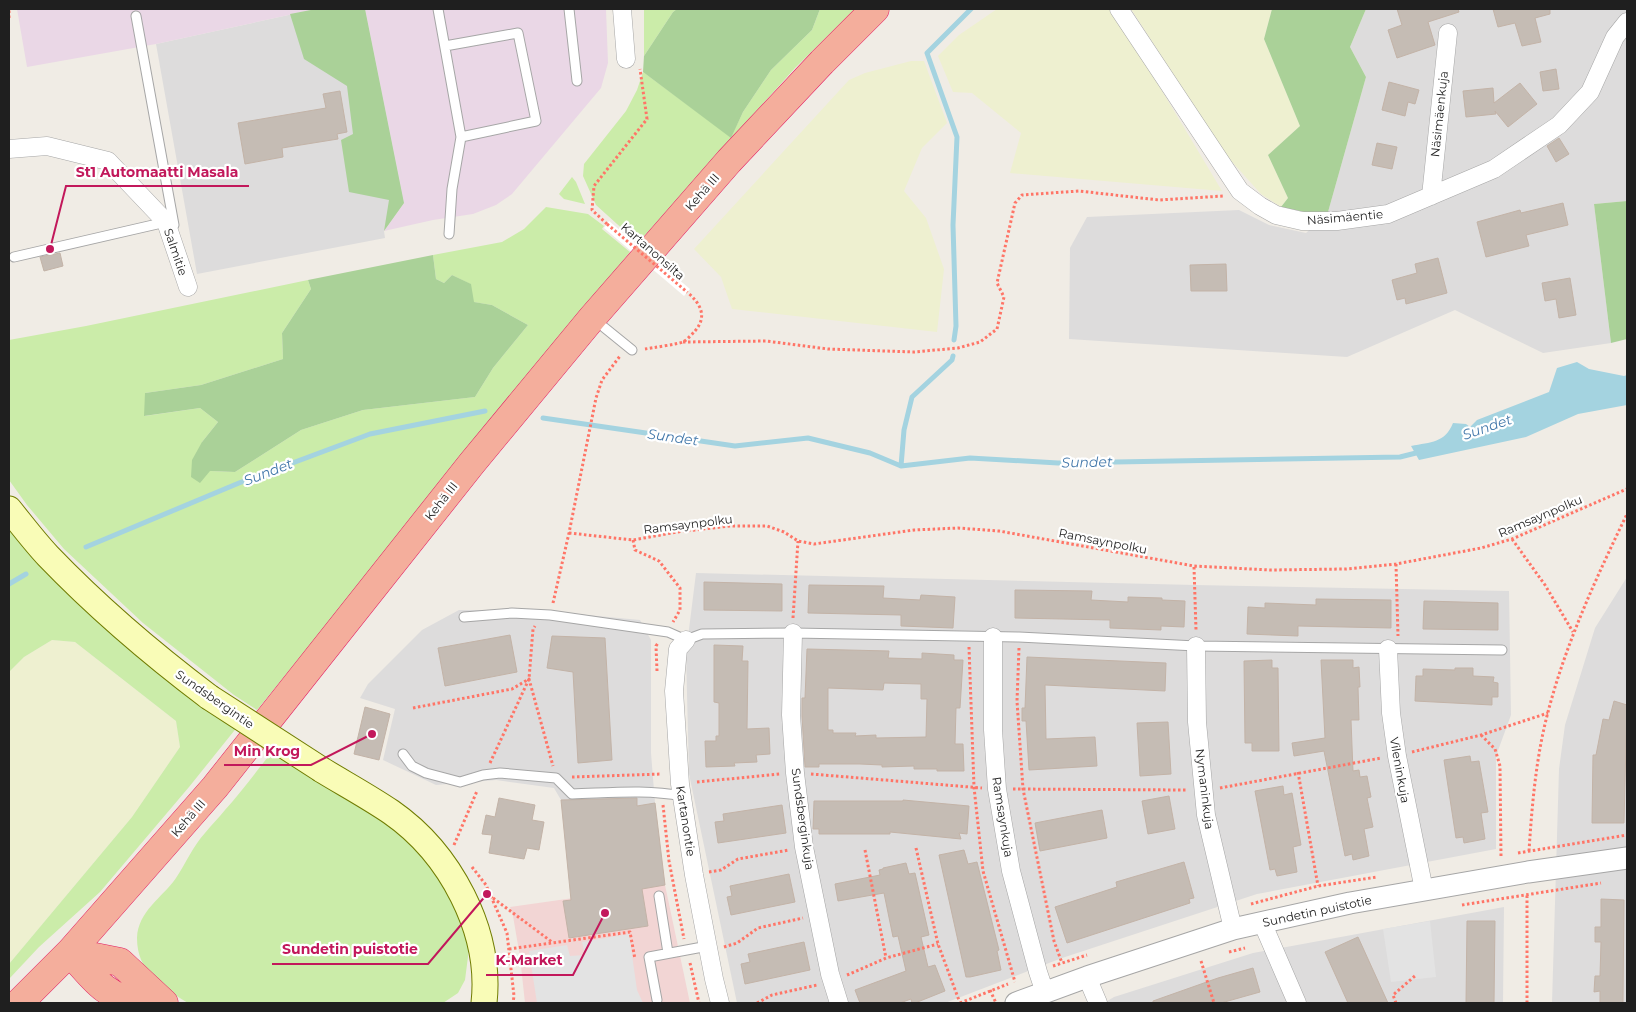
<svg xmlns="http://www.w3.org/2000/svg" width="1636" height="1012" viewBox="0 0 1636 1012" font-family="Montserrat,sans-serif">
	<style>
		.residential { fill: #dddcdc }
		.commercial { fill: #f2d5d4 }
		.industrial { fill: #ead7e6 }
		.farmland { fill: #eef0d0 }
		.grass { fill: #cbeca9 }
		.forest { fill: #aad198 }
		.parking { fill: #e3e3e3 }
		.water { fill: #a4d3e0 }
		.pier { fill: #fff }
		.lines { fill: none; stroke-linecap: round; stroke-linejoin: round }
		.stream { stroke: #a4d3e0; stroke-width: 5 }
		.building { fill: #c5bcb4; stroke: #c3b3a7; fill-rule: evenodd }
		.service-casing { stroke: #a6a6a6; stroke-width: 11 }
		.minor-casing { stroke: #a6a6a6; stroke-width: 19 }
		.tertiary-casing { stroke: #a6a6a6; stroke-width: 23 }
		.secondary-casing { stroke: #707c00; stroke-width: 27 }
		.trunk-casing { stroke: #e21e64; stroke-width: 29 }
		.path { stroke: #ff7567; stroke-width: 3; stroke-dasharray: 2.5 2.5; stroke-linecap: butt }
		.service { stroke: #fff; stroke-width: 9 }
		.minor { stroke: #fff; stroke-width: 18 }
		.tertiary { stroke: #fff; stroke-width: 21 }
		.secondary { stroke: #f9fcb7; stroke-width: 25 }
		.trunk { stroke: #f4ae9c; stroke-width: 28 }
		.secondary-bridge-casing { stroke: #707c00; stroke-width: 27; stroke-linecap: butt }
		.path-bridge { stroke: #ff7567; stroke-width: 3; stroke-dasharray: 2.5 2.5; stroke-linecap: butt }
		.secondary-bridge { stroke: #f9fcb7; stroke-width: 25 }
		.labels { text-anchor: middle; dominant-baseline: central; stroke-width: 4.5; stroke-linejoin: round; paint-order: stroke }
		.street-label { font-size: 12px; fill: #1f1f1f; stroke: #fff }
		.water-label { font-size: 14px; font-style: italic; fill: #4479ab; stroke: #fff }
		.leader { fill: none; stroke: #c2185b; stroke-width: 2 }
		.callout-dot { fill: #c2185b; stroke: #fff; stroke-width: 2 }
		.callout-label { font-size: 14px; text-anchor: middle; font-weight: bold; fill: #c2185b; stroke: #fff; stroke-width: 4.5; stroke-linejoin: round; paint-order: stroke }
	</style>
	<rect width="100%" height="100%" fill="#f0ece5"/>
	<path class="residential" d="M316,9H365L404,203L384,231L385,238L197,274L156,44Z
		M1366,9H1627V201L1594,204L1611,343L1543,353L1455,310L1347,357L1069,339L1070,248L1087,217L1239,210L1269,225L1306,233L1328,212L1366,77L1350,47Z
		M696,573L1195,585L1509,591L1511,715L1496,756V849L1257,894L1062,958L945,1003H737L689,774L686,653Z
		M1627,577V1003H1552L1559,769L1565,725L1595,628Z
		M459,610H534L640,620L651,640V753L655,803L665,885L571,900L561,800L554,788L496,780L436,785L383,760L395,709L360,698L368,684L422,630Z
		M1504,907L1503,1003H1104L1114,997L1253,953Z"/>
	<path class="commercial" d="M665,885L690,1003H525L520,957L513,916L510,907Z"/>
	<path class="industrial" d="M17,9H316L156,44L27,67Z
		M365,9H606L608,63L601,88L512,194L496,205L473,214L433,220L384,231L404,203Z"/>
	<path class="farmland" d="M997,9H1113L1222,191L1010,173L1021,133L972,93L953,92L938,56L959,35Z
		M1131,9H1272L1264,39L1300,126L1268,155L1288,198L1281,207L1261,194L1224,153Z
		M911,61H924L947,123L922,148L904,191L926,218L944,269L937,332L732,309L721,277L694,249L849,80L865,73Z
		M52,640L75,642L176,721L180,747L132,817L9,964V672L24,657Z"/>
	<path class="grass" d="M644,9H677L673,12L644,56Z
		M820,9H855L795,68L638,243L596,205L583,176L584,164L626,111L637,90L643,72L731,137L743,112L771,70L812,30Z
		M572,177L576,182L585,204L564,199L559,194Z
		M546,207L588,214L604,226L602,229L630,252L257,710L234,695L143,623L64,549L27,505L9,480V340L86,326L308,280L311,289L282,333L283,359L201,385L145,393V416L200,408L218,422L202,442L210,471L235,472L301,430L363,410L475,397L493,368L528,325L492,305L473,302L470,284L452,275L444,283L436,279L433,255L502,242L524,229Z
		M9,523L238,726L189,787L100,892L39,947L9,979V964L132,817L180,747L176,721L75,642L52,640L24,657L9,672Z
		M271,753L357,801L409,842L439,878L455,907L469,949L465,980L458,993L443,1003H188C162,987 137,972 137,938C138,911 162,898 176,878C186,863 193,846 205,833C211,825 219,818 225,810C241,792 256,772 271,753Z"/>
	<path class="forest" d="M316,9H365L404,203L384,231L389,200L349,192L341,140L353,134L347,86L304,59L290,14Z
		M677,9H820L812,30L771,70L743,112L731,138L643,72L644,56L673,12Z
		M1272,9H1366L1350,47L1366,77L1328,212L1314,214L1281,207L1288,198L1268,155L1300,126L1264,39Z
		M1627,201V339L1611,343L1594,204Z
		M433,255L436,279L444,283L452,275L471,284L474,302L492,305L528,325L493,368L475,397L363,410L301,430L235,472L210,471L200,483L191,477L192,460L202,442L218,422L200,408L144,416L145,393L201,385L283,359L282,333L311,289L308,280Z"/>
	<path class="parking" d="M1430,921L1436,977L1391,982L1383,929Z
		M629,934L637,990L643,1003H537L529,951L567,945L570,956L585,955L582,942Z"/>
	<path class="water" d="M1577,362L1589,369L1624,376L1627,375V405L1578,414L1526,437L1419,460L1411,446C1431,442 1445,443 1453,423L1466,424L1470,427L1477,420L1549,392L1557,368Z"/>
	<path class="pier" d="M609,221L690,289L684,296L604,228Z"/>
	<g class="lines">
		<path class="stream" d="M954,340L956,326L953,225L957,137L927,53L971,9
			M543,418L735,446L808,438L870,453L901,466L970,458L1058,463L1400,457L1416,453
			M901,466L904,430L912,397L952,360L953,356
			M86,547L239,483L370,434L485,411
			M9,584L26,574"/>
	</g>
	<path class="building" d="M1397,9H1458L1459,12L1428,22L1435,45L1397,58L1388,30L1402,25Z
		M1493,9H1550V14L1535,18L1541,42L1522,46L1515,23L1498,27Z
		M1556,69L1559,89L1543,91L1540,72Z
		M1389,82L1419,90L1415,104L1408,102L1405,116L1382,110Z
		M1520,83L1537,104L1508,127L1495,111L1496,114L1466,117L1463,91L1493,88L1494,103Z
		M340,91L347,132L337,134L338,139L282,148L283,157L245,164L238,123L326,108L323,94Z
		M1559,138L1569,154L1556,162L1547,146Z
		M1377,143L1397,147L1392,169L1372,165Z
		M1563,203L1568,225L1526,235L1529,246L1486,257L1477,222L1520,210L1521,213Z
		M60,253L63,266L44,271L40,257Z
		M1438,258L1447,293L1406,304L1405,298L1397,300L1392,280L1417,273L1415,264Z
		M1226,264L1227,291H1191L1190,265Z
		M1570,278L1576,315L1559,318L1556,299L1545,301L1542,283Z
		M704,582L782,584V611L704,610Z
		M809,585L884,586L883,598L920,600L921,595L955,597L953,628L901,626V615L808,613Z
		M1015,590L1092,591L1091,600L1128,602V597L1162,598V600L1185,601L1184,627L1161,626V630L1110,628V620L1015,618Z
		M1316,599L1391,600V628L1298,626V636L1247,634L1248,607L1265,608V603L1316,605Z
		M1424,601L1498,603V630L1423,629Z
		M510,635L517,672L445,686L438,648Z
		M552,636L605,638L612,760L578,763L573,672L547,668Z
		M714,645L743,646L742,661H748L747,729L769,728L770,754L756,755L757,762L734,763L735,766L706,767L705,741H716V736H719V703L714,702Z
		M807,649L889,651L888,658L922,659V653L954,655V660H963L960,708H956L955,744H963L964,771H937V769H914V766L882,767V765L860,764H819V767H805L802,716V698H805ZM884,683L921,684V699H927L926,737L876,738V735L855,736L856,733H833V730H828V688L883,690Z
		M1027,657L1166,663L1165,691L1045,685L1046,739L1095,737L1097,766L1029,770L1026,721H1022V708H1025Z
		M1272,660V668H1278L1279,751H1252V743H1245L1244,661Z
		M1321,660H1353V668L1359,667L1360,687H1358L1359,720H1351L1353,771L1359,770L1360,777L1367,776L1371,797L1367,798L1373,827L1364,829L1369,856L1353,860L1352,854L1345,856L1324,751L1294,756L1292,743L1325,738Z
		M1455,668H1473V676L1494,677L1493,682L1498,683V697H1492V705L1415,701L1416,676H1423V669L1455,670Z
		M1614,701L1627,705L1624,823H1592L1593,755H1596L1603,719L1609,720Z
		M365,707L390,714L379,760L354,754Z
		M1168,722L1171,774L1140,776L1137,723Z
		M1470,756L1471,762L1479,761L1488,812L1481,813L1485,839L1464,843L1463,837L1456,838L1444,760Z
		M1283,786L1284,795L1292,793L1301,845L1293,847L1297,872L1277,876L1275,869L1270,870L1255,791Z
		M1169,796L1175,829L1148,834L1142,801Z
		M499,798L535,805L532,820L544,822L539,850L527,848L524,859L489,853L492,835L482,834L486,815L495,817Z
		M637,798V806L655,803L665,885L642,889L648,926L569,938L563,901L571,900L561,800Z
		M903,800L969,806L967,834L959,833L961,839L890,832V834H819V829H813L814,801H903Z
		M782,805L786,833L718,843L715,822L724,821L723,814Z
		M1102,810L1107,838L1040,851L1035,823Z
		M964,850L968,864L977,862L999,950L997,951L1001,970L970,977H966L939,855Z
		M1184,862L1194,898L1189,899L1190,903L1067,943L1055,907L1117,887L1116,882Z
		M906,863L909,874L915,873L929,935L921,937L928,967L935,965L945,991L915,1003H912L911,999L900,1003H860L855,990L906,971L898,936L893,937L884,893L838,901L835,884L880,875L879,870L883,869V868Z
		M789,874L795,902L731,915L727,897L732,896L730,886Z
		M1601,899L1624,900L1623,1003H1600V991L1594,992L1595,976H1600L1601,942H1595V927H1601Z
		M1467,921H1495L1494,1003H1466Z
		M1358,937L1388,1003H1348L1325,952Z
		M804,942L810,970L745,984L741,964L750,962L748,954Z
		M1253,968L1260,992L1221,1003H1153V1001L1218,978Z"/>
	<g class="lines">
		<g class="service-casing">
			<path id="service" d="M438,9L461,137L536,121L518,33L445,46
				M569,9L577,81
				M136,16L174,225
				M449,234L452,189L461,137
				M14,257L166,222
				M595,320L632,350
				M464,617L512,613L550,615L668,632L686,640L702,634L793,633L1019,637L1196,646L1502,650
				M403,754L412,766L426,773L460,782L483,775L500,773L556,778L572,794C609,793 646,789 682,796
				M659,896L668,953
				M657,1000L649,957L708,946"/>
		</g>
		<g class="minor-casing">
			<path id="minor" d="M622,9L626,59
				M1119,9L1240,191L1260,206L1276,215L1302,221H1337L1388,214L1494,169L1559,125L1590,92L1615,37L1627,22
				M9,149L47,146L108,161L166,222L188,287
				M1431,196L1448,33
				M793,633L791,715L795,773L804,847L830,974L839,1003
				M993,637V730L997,789L1011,871L1038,972L1045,993
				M686,640L678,649L674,691L680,784L694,875L714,979L720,1003
				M1196,646L1197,722L1206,815L1233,929
				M1388,649L1391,713L1397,756L1424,890
				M1262,922L1297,1003
				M1087,977L1098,1003"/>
		</g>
		<g class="tertiary-casing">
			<path id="tertiary" d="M1016,1003L1087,977L1233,929L1350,903L1528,872L1627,858"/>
		</g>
		<g class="secondary-casing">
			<path id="secondary" d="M9,509C22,525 34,541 48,556C98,608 152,654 209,697
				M322,770C345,784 369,797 391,812C450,853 492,931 484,1003"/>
		</g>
		<g class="trunk-casing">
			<path id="trunk" d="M70,952L120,962L164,1003
				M70,952C91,976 106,999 141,1003
				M19,1003L70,952L215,787L472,463L592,318L729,161L822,62L875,9"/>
		</g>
		<path class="path" d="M9,18V9
			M607,224L592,210L594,186L647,119L640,69
			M683,342L766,341L828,349L914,352L958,348L980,342L997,329L1004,297L997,283L1015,203L1022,195L1079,191L1159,200L1223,196
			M645,349C651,348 678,344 683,342C687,340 692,334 695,331C708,316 700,303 687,292
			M569,533L633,540L677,532L730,526H767L784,532L798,541L814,544L914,530L958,528L999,531L1194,566L1270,570L1346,569L1396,564L1481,548L1512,539L1627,489
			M1512,539L1545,585L1573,632
			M633,540L635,550L659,561L680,588V610L673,622
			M1396,564L1398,636
			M1194,567L1196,630
			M553,603L569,533L596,398L602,380L620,356
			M793,618L798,541
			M969,647L974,787L983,871L1015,982
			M1019,648L1017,701L1023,789L1054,941L1062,963
			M657,671L656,646L658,643
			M413,708L512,689L529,679L553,766
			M1481,735L1495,749L1500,766L1501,857
			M1412,752L1481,735L1548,713
			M490,763L529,679L533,629L535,626
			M1298,772L1318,886
			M811,774L982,788
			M572,777L661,774
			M697,782L780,774
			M1220,788L1381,758
			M1013,789L1187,790
			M663,805L669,861L684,939
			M454,845L477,791
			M916,848L938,944L960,1003
			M865,850L886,958
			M1529,851C1532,805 1536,757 1548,712C1566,643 1596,578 1627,514
			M1518,853L1627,835
			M472,867L486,885L507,933L514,996L513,1003
			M709,872L721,870L738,859L789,850
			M493,898L552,942
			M1251,904L1318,886L1377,877
			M1462,905L1601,883
			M724,947L737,943L758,928L803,918
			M509,949L630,932L635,959
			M1229,952L1245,948
			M1201,961L1214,1003
			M690,963L699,1003
			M1053,966L1087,955
			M847,975L886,958L938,944
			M990,990L996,1003
			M757,1003L772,995L817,985
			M960,1003L1008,984
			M1396,1003L1393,995L1416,975
			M1527,1003V895"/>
		<use href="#service" class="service"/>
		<use href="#minor" class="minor"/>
		<use href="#tertiary" class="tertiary"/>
		<use href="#secondary" class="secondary"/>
		<use href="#trunk" class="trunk"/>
		<g class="secondary-bridge-casing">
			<path id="secondary-bridge" d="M209,697L322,770"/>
		</g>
		<path class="path-bridge" d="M607,224L687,292"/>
		<use href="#secondary-bridge" class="secondary-bridge"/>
	</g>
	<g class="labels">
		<g class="street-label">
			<text transform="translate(1439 114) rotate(-84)">Näsimäenkuja</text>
			<text transform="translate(702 192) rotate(-49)">Kehä III</text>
			<text transform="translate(1345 217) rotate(-5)">Näsimäentie</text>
			<text transform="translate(653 251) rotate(41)">Kartanonsilta</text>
			<text transform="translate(176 252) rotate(71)">Salmitie</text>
			<text transform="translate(441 501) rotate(-52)">Kehä III</text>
			<text transform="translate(1540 516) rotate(-23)">Ramsaynpolku</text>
			<text transform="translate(688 524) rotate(-7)">Ramsaynpolku</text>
			<text transform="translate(1103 541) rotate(11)">Ramsaynpolku</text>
			<text transform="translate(215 699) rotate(35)">Sundsbergintie</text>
			<text transform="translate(1400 770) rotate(80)">Vileninkuja</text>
			<text transform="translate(1205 789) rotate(83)">Nymaninkuja</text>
			<text transform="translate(1003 817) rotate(81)">Ramsaynkuja</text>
			<text transform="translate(188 818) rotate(-49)">Kehä III</text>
			<text transform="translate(803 819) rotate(82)">Sundsberginkuja</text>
			<text transform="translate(686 821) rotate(81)">Kartanontie</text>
			<text transform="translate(1317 911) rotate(-12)">Sundetin puistotie</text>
		</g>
		<g class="water-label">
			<text transform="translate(1487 427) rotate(-19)">Sundet</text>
			<text transform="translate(673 437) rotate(8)">Sundet</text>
			<text transform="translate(1087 462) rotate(-1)">Sundet</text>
			<text transform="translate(268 472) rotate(-21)">Sundet</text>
		</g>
	</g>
	<path class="leader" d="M50 249L66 186H249M372 734L311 765H224M487 894L428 964H272M605 913L573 975H486"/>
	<g class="callout-dot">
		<circle cx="50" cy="249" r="5"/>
		<circle cx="372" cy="734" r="5"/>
		<circle cx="487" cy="894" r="5"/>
		<circle cx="605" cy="913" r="5"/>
	</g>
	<g class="callout-label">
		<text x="157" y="177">St1 Automaatti Masala</text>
		<text x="267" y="756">Min Krog</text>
		<text x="350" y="954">Sundetin puistotie</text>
		<text x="529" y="965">K-Market</text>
	</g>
	<rect width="1636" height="1012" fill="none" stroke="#1f1f1f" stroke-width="20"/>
</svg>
